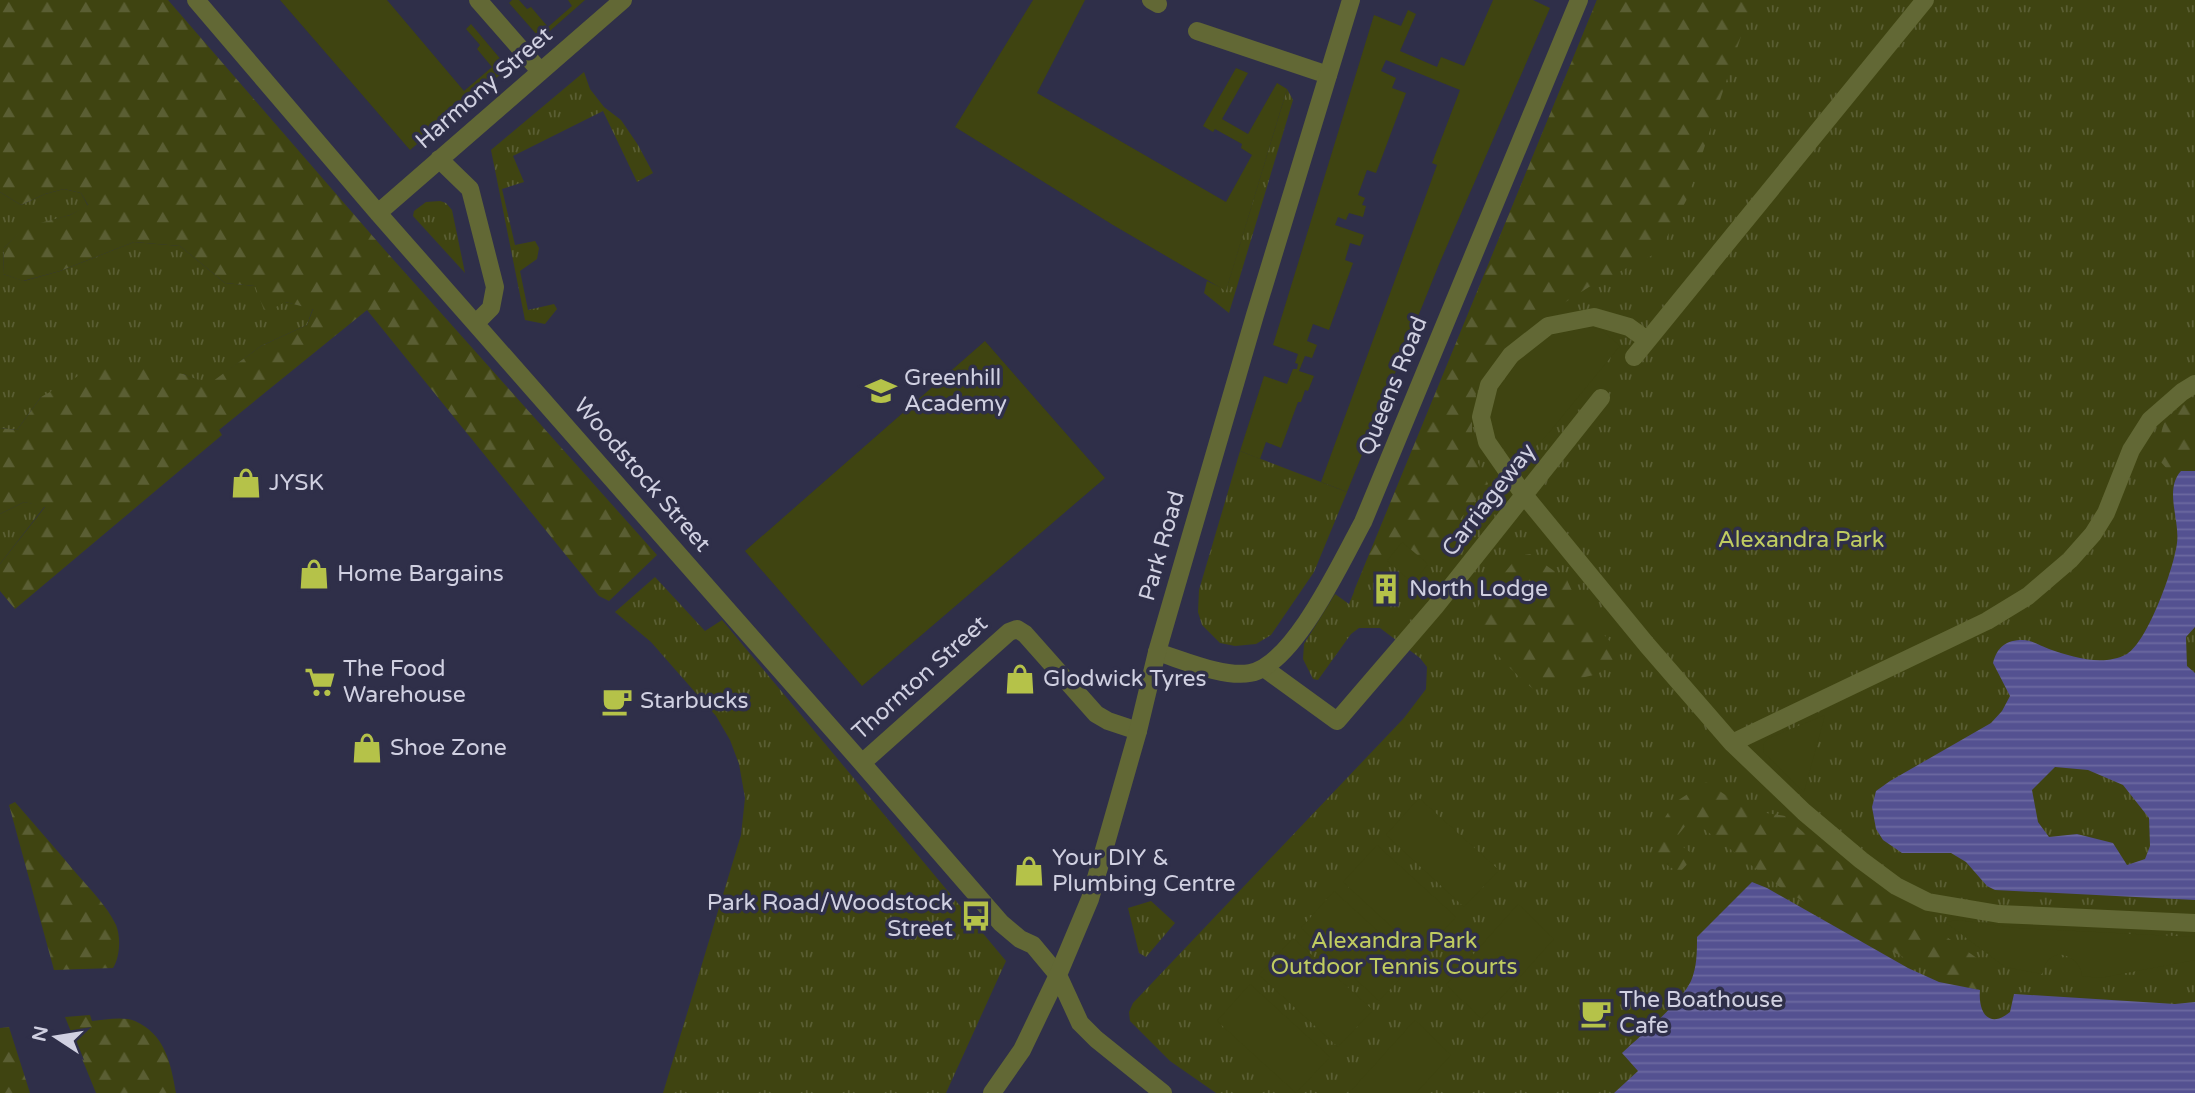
<svg xmlns="http://www.w3.org/2000/svg" width="2195" height="1093" viewBox="0 0 2195 1093" font-family="'Varela Round',sans-serif">
	<style>
		.grass { fill: url(#grass-tufts) }
		.forest { fill: url(#forest-firs) }
		.garden { fill: #3f4411 }
		.water { fill: url(#water-rules); fill-rule: evenodd }
		.lines { fill: none; stroke-linecap: round; stroke-linejoin: round }
		.pedestrian { stroke: #626835; stroke-width: 18 }
		.minor { stroke: #626835; stroke-width: 18 }
		.tertiary { stroke: #626835; stroke-width: 18 }
		.labels { text-anchor: middle; dominant-baseline: central; stroke-width: 7; stroke-linejoin: round; paint-order: stroke }
		.street-label { font-size: 23px; fill: #d0d0e1; stroke: #2f2f49 }
		.poi-label { font-size: 23px; fill: #d0d0e1; stroke: #2f2f49; text-anchor: start }
		.park-label { font-size: 23px; fill: #c0cc60; stroke: #2f2f49 }
	</style>
	<defs>
		<pattern id="grass-tufts" width="24" height="20" patternUnits="userSpaceOnUse" patternTransform="scale(1.75)"><rect width="24" height="20" fill="#3f4411"/><path d="M3 7l-1-3M5 7V3M7 7l1-3M15 17l-1-3M17 17v-4M19 17l1-3" fill="none" stroke="#5a5e33"/></pattern>
		<pattern id="forest-firs" width="22" height="20" patternUnits="userSpaceOnUse" patternTransform="scale(1.75)"><rect width="22" height="20" fill="#3f4411"/><path d="M5 1l3.5 6h-7zM16 11l3.5 6h-7z" fill="#5a5e33"/></pattern>
		<pattern id="water-rules" width="6" height="5" patternUnits="userSpaceOnUse" patternTransform="scale(1.75)"><rect width="6" height="5" fill="#545191"/><path d="M0 2.5h6" fill="none" stroke="#6c69a0"/></pattern>
	</defs>
	<rect width="100%" height="100%" fill="#2f2f49"/>
	<path class="grass" d="M1597,0H2195V1093H1216L1170,1061L1130,1021L1129,1012L1133,1003L1404,718L1426,689L1427,667L1420,658L1380,628H1359L1351,634L1318,680L1313,679L1303,659L1304,644L1335,594L1349,604Z
		M584,72L590,89L604,107L621,120L638,145L653,173L637,182L603,111L513,156L524,182L502,189L515,245L535,241L539,248L537,259L520,271L528,310L554,304L557,309L545,324L525,320L491,150Z
		M1287,89L1293,100L1229,313L1204,293L1207,281L1226,290Z
		M64,189L81,193L88,206L70,215L25,228L4,248L3,274L24,281L60,271L134,242L180,246L225,283L255,286L285,302L313,308L307,325L261,346L209,385L183,374L41,397L17,430L0,428V192L21,205L45,194Z
		M440,201L446,203L452,210L465,273L413,216L414,211L426,202Z
		M1240,451L1347,492L1314,572L1271,635L1256,644L1235,646L1220,643L1202,625L1198,612L1199,590Z
		M24,502L45,506L0,564V514Z
		M655,577L705,631L722,620L1006,961L946,1093H663L741,835L745,798L739,764L730,740L716,716L651,642L615,612Z
		M1151,901L1175,923L1146,957L1139,953L1128,908Z"/>
	<path class="forest" d="M0,0H168L383,248L657,555L609,601L599,596L367,310L219,430L222,435L15,609L0,591V564L45,507L24,502L0,514V428L17,430L41,397L89,370L132,364L183,374L209,384L261,346L307,325L313,309L285,302L265,313L255,286L225,283L180,246L134,242L60,271L23,281L3,274L4,248L25,227L70,215L88,205L81,193L64,189L45,194L21,205L0,192Z
		M1597,0H1753L1688,197L1659,252L1589,287L1510,338L1485,370L1472,404V450L1488,484L1443,541L1429,546L1419,557L1402,543L1359,594L1354,591Z
		M2192,399H2195V471H2181L2175,478L2160,461C2161,424 2159,420 2192,399Z
		M1530,554L1567,580L1579,606L1620,653L1598,674L1533,689C1509,668 1488,648 1473,621L1479,605L1518,556Z
		M1706,782L1748,810L1785,816L1829,855L1984,963L1980,990L1939,982L1935,973L1861,936L1781,888L1691,819L1674,840L1695,856L1679,873L1654,856L1656,832L1674,803Z
		M15,802C35,825 56,849 76,873C90,889 107,906 116,925C121,937 120,957 113,968L54,970L9,805Z
		M90,1015L92,1021C105,1020 122,1016 135,1021C165,1034 171,1064 176,1093H96L65,1017Z
		M9,1027L30,1093H0V1028Z"/>
	<path class="garden" d="M280,0H387L464,91L492,67L477,49L480,45L466,29L471,24L503,62L504,68L501,74L410,150Z
		M512,0H519L527,9L531,7L548,27L572,6L568,0H585L543,37L538,36L509,3Z
		M1033,0H1085L1037,93L1226,202L1252,155L1241,148L1242,144L1215,129L1213,132L1203,126L1236,68L1248,73L1222,119L1248,134L1277,83L1287,89L1226,291L1113,225L955,127Z
		M1493,0H1533L1550,8L1440,262L1347,492L1321,482L1437,165L1432,163L1460,90L1386,60L1381,71L1396,78L1392,88L1406,93L1376,173L1367,170L1358,195L1365,198L1362,205L1366,206L1363,217L1349,213L1346,220L1338,217L1335,225L1364,235L1360,246L1350,243L1345,260L1353,263L1329,330L1313,324L1307,341L1317,345L1312,358L1305,356L1299,371L1314,376L1308,391L1305,390L1301,402H1298L1281,448L1266,442L1260,459L1240,451L1264,376L1287,384L1293,369H1297L1298,364L1295,363L1298,354L1273,345L1374,15L1401,26L1408,10L1416,14L1400,51L1437,67L1441,57L1464,66Z
		M1590,327L1602,330L1620,346L1547,435L1532,450L1517,454L1504,450L1494,441L1491,426L1495,394L1519,359L1550,335Z
		M985,341L1105,478L862,686L745,551Z
		M1402,542L1428,564L1413,583L1387,561Z
		M1825,715L1804,792L1764,753L1763,744L1769,738Z
		M1419,798L1499,870L1464,907L1386,835Z
		M1377,845L1456,917L1421,954L1343,882Z
		M1334,891L1414,964L1379,1001L1301,928Z
		M1518,904L1554,939L1482,1019L1446,985Z
		M1958,920L2017,928L2195,937V960L2100,978L2082,976C2081,959 2058,946 2047,962C2044,965 2044,970 2042,974L2005,967L1945,922Z
		M1293,938L1373,1010L1338,1047L1259,975Z
		M1250,984L1330,1057L1296,1093L1217,1021Z
		M1415,1020L1451,1055L1416,1093H1349Z"/>
	<path class="water" d="M2181,471H2195V627L2186,637L2187,666L2195,673V900L1995,890L1987,886L1966,862L1951,853H1902L1883,840L1876,829L1872,807L1876,791L1890,781L1991,723L2002,711L2010,696L1993,663C1997,647 2006,640 2023,640C2032,640 2041,646 2049,649C2072,657 2103,667 2127,654C2148,641 2174,568 2177,543C2180,519 2164,490 2181,471ZM2055,767L2088,770L2123,785L2149,818L2150,846L2145,859L2127,865L2113,843L2077,834L2049,837L2038,822L2032,790Z
		M1752,882L1767,888L1908,968L1939,982L1980,990C1978,1011 1988,1030 2010,1012L2014,994L2175,1004L2195,1002V1093H1614L1638,1071L1622,1053C1641,1035 1680,1004 1691,981C1697,967 1697,952 1697,937Z"/>
	<g class="lines">
		<path class="pedestrian" d="M1647,340L1629,327L1594,317L1548,326L1511,355L1489,385L1481,417L1487,442L1524,495L1647,645L1732,743L1804,812L1861,860L1896,886L1928,902L1999,914L2195,923
			M1634,357L1925,0
			M1264,668L1337,721L1435,607L1601,398
			M1732,743L1987,621L2028,596L2070,560L2093,534L2106,513L2131,450L2150,420L2182,392L2195,384"/>
		<path class="minor" d="M196,0L378,213L862,763L1001,923L1020,939L1033,945L1058,975
			M478,0L540,71
			M1151,0L1158,4
			M1197,31L1328,75
			M439,159L470,189L495,287L491,308L476,323
			M378,213L623,0
			M1157,652C1183,660 1224,678 1250,673C1294,665 1342,560 1363,522L1579,0
			M862,763L1009,632L1017,629L1025,634L1096,714L1108,721L1138,731"/>
		<path class="tertiary" d="M1058,975L1080,1023L1096,1039L1163,1093
			M992,1093L1022,1050L1058,975L1090,899L1138,731L1157,652L1255,315L1351,0"/>
	</g>
	<defs>
		<g id="school-bare" transform="scale(2.415)"><path d="M0-5L7-2L0 1L-7-2ZM-4 1L0 2.5L4 1V4Q0 6-4 4Z" fill="#b5c249" stroke="#2f2f49" stroke-width="2.5" paint-order="stroke"/></g>
		<g id="shop-bare" transform="scale(2.415)"><path d="M-5-2.5h2.3a2.7 3.5 0 0 1 5.4 0H5L5.5 6h-11ZM-1.5-2.5h3a1.5 2.3 0 0 0-3 0Z" fill="#b5c249" stroke="#2f2f49" stroke-width="2.5" paint-order="stroke"/></g>
		<g id="building-bare" transform="scale(2.415)"><path d="M-4-6H4V6H1V3H-1V6H-4ZM-2.5-4.3h1.7v1.8h-1.7ZM.8-4.3h1.7v1.8H.8ZM-2.5-1h1.7V.8h-1.7ZM.8-1h1.7V.8H.8Z" fill="#b5c249" stroke="#2f2f49" stroke-width="2.5" paint-order="stroke"/></g>
		<g id="supermarket-bare" transform="scale(2.415)"><path d="M-6-5.5h2.5l.6 2H6L4.5 2H-2.5L-4.4-4H-6ZM-1.5 3.2a1.3 1.3 0 1 0 .1 0ZM3 3.2a1.3 1.3 0 1 0 .1 0Z" fill="#b5c249" stroke="#2f2f49" stroke-width="2.5" paint-order="stroke"/></g>
		<g id="cafe-bare" transform="scale(2.415)"><path d="M-5.5-4.5H6V0H3Q3 3.5 0 3.5H-2.5Q-5.5 3.5-5.5 0ZM3-3.2v2h1.7v-2ZM-6 4.5H4V6H-6Z" fill="#b5c249" stroke="#2f2f49" stroke-width="2.5" paint-order="stroke"/></g>
		<g id="bus-bare" transform="scale(2.415)"><path d="M-5-6H5V4H4V6H2V4H-2V6H-4V4H-5ZM-3.5-4V0h7V-4ZM-3.5 1.2v1.5H-2V1.2ZM2 1.2v1.5H3.5V1.2Z" fill="#b5c249" stroke="#2f2f49" stroke-width="2.5" paint-order="stroke"/></g>
	</defs>
	<g fill-rule="evenodd">
		<use href="#school-bare" x="881" y="391"/>
		<use href="#shop-bare" x="246" y="483"/>
		<use href="#shop-bare" x="314" y="574"/>
		<use href="#building-bare" x="1386" y="589"/>
		<use href="#shop-bare" x="1020" y="679"/>
		<use href="#supermarket-bare" x="320" y="682"/>
		<use href="#cafe-bare" x="617" y="701"/>
		<use href="#shop-bare" x="367" y="748"/>
		<use href="#shop-bare" x="1029" y="871"/>
		<use href="#bus-bare" x="976" y="916"/>
		<use href="#cafe-bare" x="1596" y="1013"/>
	</g>
	<g class="labels">
		<g class="street-label">
			<text transform="translate(484 88) rotate(-41)">Harmony Street</text>
			<text transform="translate(1393 386) rotate(-68)">Queens Road</text>
			<text transform="translate(642 475) rotate(49)">Woodstock Street</text>
			<text transform="translate(1489 500) rotate(-52)">Carriageway</text>
			<text transform="translate(1162 546) rotate(-74)">Park Road</text>
			<text transform="translate(920 678) rotate(-42)">Thornton Street</text>
		</g>
		<g class="poi-label">
			<text x="904" y="378">Greenhill<tspan x="904" dy="26">Academy</tspan></text>
			<text x="269" y="483">JYSK</text>
			<text x="337" y="574">Home Bargains</text>
			<text x="1409" y="589">North Lodge</text>
			<text x="343" y="669">The Food<tspan x="343" dy="26">Warehouse</tspan></text>
			<text x="1043" y="679">Glodwick Tyres</text>
			<text x="640" y="701">Starbucks</text>
			<text x="390" y="748">Shoe Zone</text>
			<text x="1052" y="858">Your DIY &amp;<tspan x="1052" dy="26">Plumbing Centre</tspan></text>
			<text x="953" y="903" text-anchor="end">Park Road/Woodstock<tspan x="953" dy="26">Street</tspan></text>
			<text x="1619" y="1000">The Boathouse<tspan x="1619" dy="26">Cafe</tspan></text>
		</g>
		<g class="park-label">
			<text x="1801" y="540">Alexandra Park</text>
			<text x="1394" y="941">Alexandra Park<tspan x="1394" dy="26">Outdoor Tennis Courts</tspan></text>
		</g>
	</g>
	<g transform="translate(56 1037) rotate(282)" stroke="#2f2f49" stroke-width="5" paint-order="stroke">
	<path d="M0-5L12 26L0 18L-12 26Z" fill="#d0d0e1"/>
	<text y="-10" font-size="19" font-weight="bold" text-anchor="middle" fill="#d0d0e1">N</text>
	</g>
</svg>
